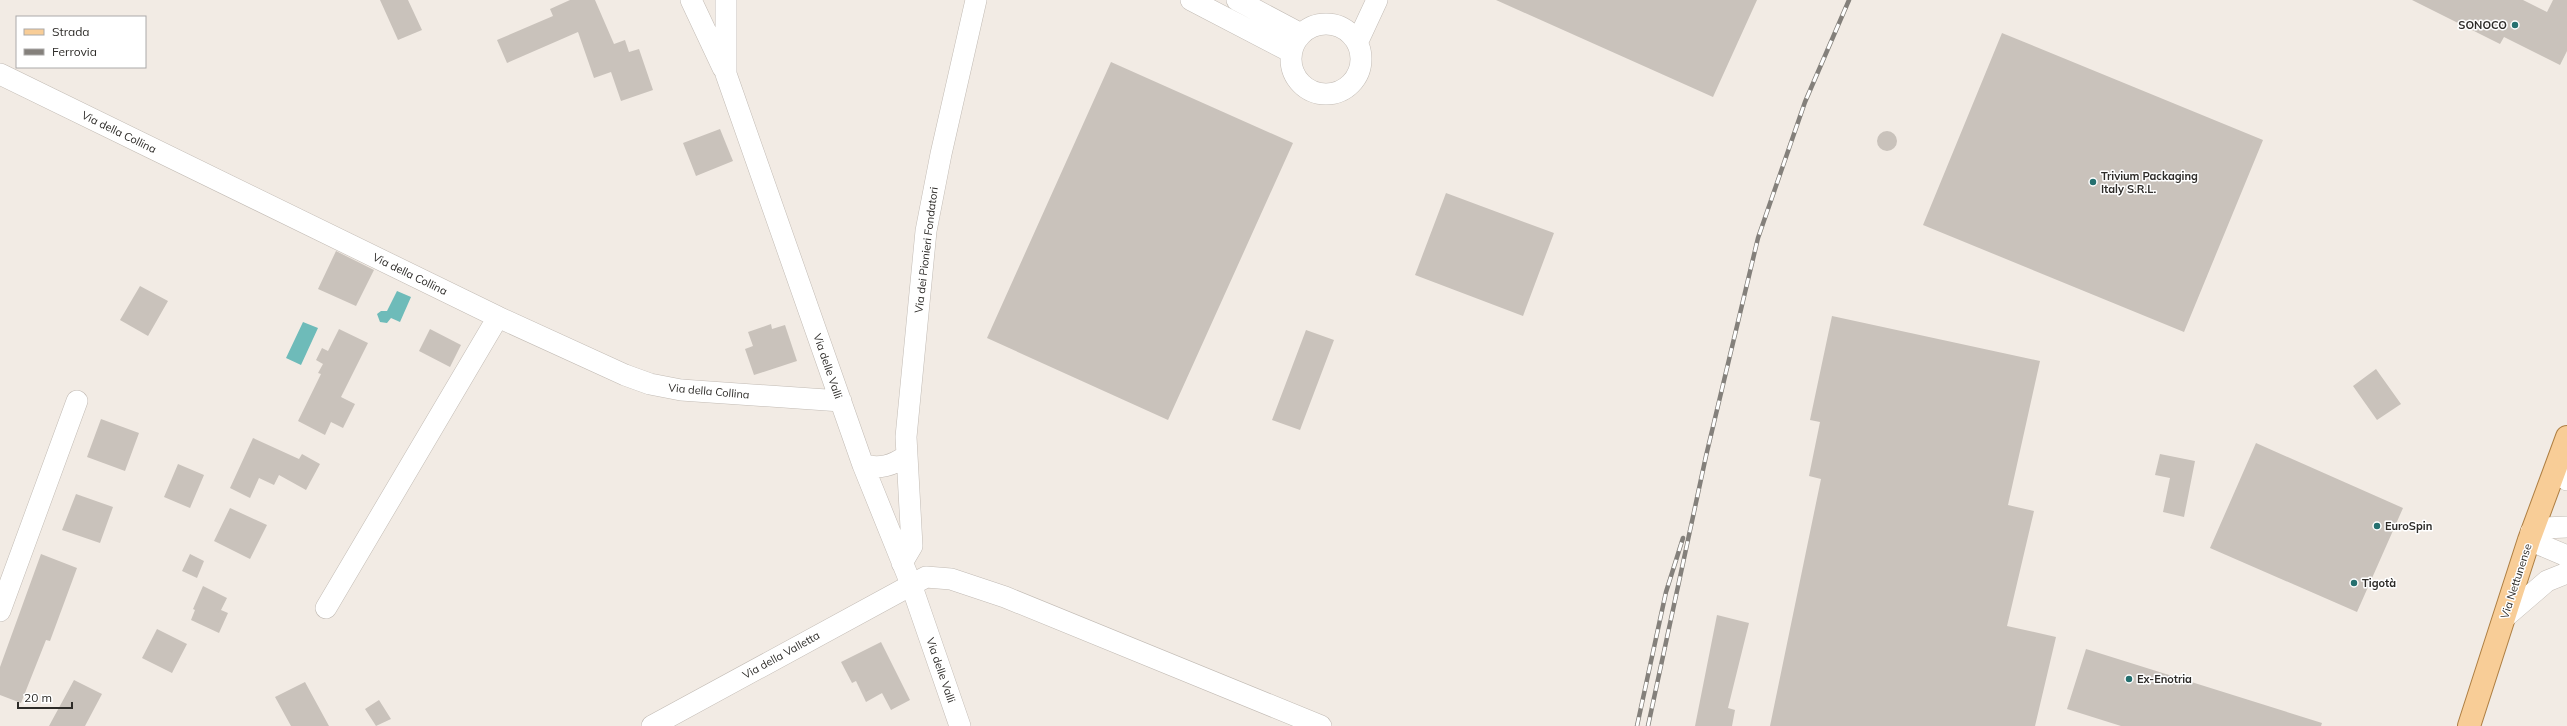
<svg xmlns="http://www.w3.org/2000/svg" width="2567" height="726" viewBox="0 0 2567 726" font-family="Mulish,sans-serif">
	<style>
		.water { fill: #6ebbb9 }
		.building { fill: #c9c2bb }
		.lines { fill: none; stroke-linecap: round; stroke-linejoin: round }
		.minor-casing { stroke: #c2bbb4; stroke-width: 22 }
		.major-casing { stroke: #ae7f43; stroke-width: 24 }
		.minor { stroke: #fff; stroke-width: 21 }
		.major { stroke: #f8cd97; stroke-width: 22 }
		.rail-casing { stroke: #84807b; stroke-width: 4.5 }
		.rail { stroke: #fff; stroke-width: 3; stroke-dasharray: 9; stroke-linecap: butt }
		.poi-dot { fill: #25706f; stroke: #fff; stroke-width: 1.5 }
		.labels { text-anchor: middle; dominant-baseline: central; stroke-width: 3; stroke-linejoin: round; paint-order: stroke }
		.poi-label { font-size: 11px; font-weight: bold; fill: #2d2b28; stroke: #fff; text-anchor: start }
		.street-label { font-size: 11px; fill: #2d2b28; stroke: #fff }
	</style>
	<rect width="100%" height="100%" fill="#f2ebe4"/>
	<path class="water" d="M397,291L411,297L400,322L391,318L387,323L380,322L377,314L381,311H387Z
		M303,322L318,328L301,365L286,358Z"/>
	<path class="building" d="M380,0H408L422,30L398,40Z
		M570,0H595L614,44L625,40L629,52L639,49L653,90L621,101L611,72L594,78L578,32L507,63L497,40L553,16L550,9Z
		M1496,0H1757L1713,97Z
		M2412,0H2523L2547,12L2553,0H2567V51L2560,65L2504,37L2500,44Z
		M2002,33L2263,140L2184,332L1923,225Z
		M1111,62L1293,143L1168,420L987,338Z
		M720,129L733,161L696,176L683,143Z
		M1877 141a10 10 0 1 1 20 0a10 10 0 1 1-20 0Z
		M1446,193L1554,233L1523,316L1415,275Z
		M336,251L374,270L356,306L318,289Z
		M140,286L168,301L148,336L120,320Z
		M1832,316L2040,361L2008,505L2034,511L2007,626L2056,637L2035,726H1770L1821,479L1809,476L1820,422L1810,420Z
		M771,324L772,329L785,325L797,361L754,375L745,349L753,346L748,332Z
		M339,329L368,343L341,397L355,404L343,428L331,422L325,435L298,421L321,374L318,373L323,364L316,360L322,348L328,351Z
		M430,329L461,345L450,367L419,351Z
		M1306,330L1334,340L1300,430L1272,420Z
		M2376,369L2401,404L2377,420L2353,386Z
		M101,419L139,433L125,471L87,457Z
		M253,438L299,459L302,454L320,464L306,490L279,475L274,485L259,478L250,498L230,488Z
		M2256,443L2403,508L2357,612L2210,548Z
		M2160,454L2195,461L2184,517L2163,512L2170,478L2155,475Z
		M178,464L204,475L190,508L164,497Z
		M76,494L113,507L100,543L62,530Z
		M230,508L267,525L250,559L214,541Z
		M41,554L77,568L50,641L46,640L21,703L0,695V667Z
		M190,554L204,561L197,578L182,571Z
		M203,586L227,598L221,610L228,613L219,633L191,620L195,610L193,609Z
		M1717,615L1749,623L1728,708L1735,710L1732,726H1695Z
		M157,629L187,644L172,673L142,658Z
		M881,642L910,700L891,710L882,693L866,702L856,681L852,683L841,662Z
		M2086,649L2322,723L2321,726H2121L2067,709Z
		M74,680L102,694L85,726H49Z
		M305,682L329,726H291L275,697Z
		M379,700L391,719L376,726L365,709Z"/>
	<g class="lines">
		<g class="minor-casing">
			<path id="minor" d="M691,0L723,68
				M726,0V74L863,465L911,584L960,726
				M1191,0L1291,52
				M1237,0L1301,34
				M1291 59a35 35 0 1 1 70 0a35 35 0 1 1-70 0Z
				M1357,43L1377,0
				M0,74L498,317L625,375L650,384L681,390L841,401
				M2560,459L2567,480
				M863,465C880,469 892,466 906,456
				M2531,532L2544,528L2567,527
				M2529,540L2567,556
				M902,563L912,546L906,437L926,231L941,154L976,0
				M326,608L498,317
				M0,611L77,401
				M2504,618L2547,581L2567,573
				M652,726L926,577L951,579L1005,597L1321,726"/>
		</g>
		<g class="major-casing">
			<path id="major" d="M2469,726L2529,540L2567,437"/>
		</g>
		<use href="#minor" class="minor"/>
		<use href="#major" class="major"/>
		<g class="rail-casing">
			<path id="rail" d="M1637,726L1666,592L1683,538
				M1648,726L1706,456L1758,238L1805,102L1849,0"/>
		</g>
		<use href="#rail" class="rail"/>
	</g>
	<g class="poi-dot">
		<circle cx="2515" cy="25" r="4"/>
		<circle cx="2093" cy="182" r="4"/>
		<circle cx="2377" cy="526" r="4"/>
		<circle cx="2354" cy="583" r="4"/>
		<circle cx="2129" cy="679" r="4"/>
	</g>
	<g class="labels">
		<g class="poi-label">
			<text x="2507" y="25" text-anchor="end">SONOCO</text>
			<text x="2101" y="176">Trivium Packaging<tspan x="2101" dy="13">Italy S.R.L.</tspan></text>
			<text x="2385" y="526">EuroSpin</text>
			<text x="2362" y="583">Tigotà</text>
			<text x="2137" y="679">Ex-Enotria</text>
		</g>
		<g class="street-label">
			<text transform="translate(119 132) rotate(26)">Via della Collina</text>
			<text transform="translate(926 250) rotate(-83)">Via dei Pionieri Fondatori</text>
			<text transform="translate(410 274) rotate(26)">Via della Collina</text>
			<text transform="translate(828 366) rotate(71)">Via delle Valli</text>
			<text transform="translate(709 391) rotate(5)">Via della Collina</text>
			<text transform="translate(2516 581) rotate(-72)">Via Nettunense</text>
			<text transform="translate(781 655) rotate(-29)">Via della Valletta</text>
			<text transform="translate(941 670) rotate(71)">Via delle Valli</text>
		</g>
	</g>
	<rect x="16" y="16" width="130" height="52" fill="#ffffff" stroke="#abaaa9"/>
	<rect x="24" y="29" width="20" height="6" fill="#f8cd97" stroke="#abaaa9"/>
	<text x="52" y="36" font-size="12" fill="#2d2b28">Strada</text>
	<rect x="24" y="49" width="20" height="6" fill="#84807b" stroke="#abaaa9"/>
	<text x="52" y="56" font-size="12" fill="#2d2b28">Ferrovia</text>
	<path d="M18 702v6h54v-6" fill="none" stroke="#2d2b28" stroke-width="2"/>
	<text x="24" y="702" font-size="12" fill="#2d2b28" stroke="#ffffff" stroke-width="3" paint-order="stroke">20 m</text>
</svg>
